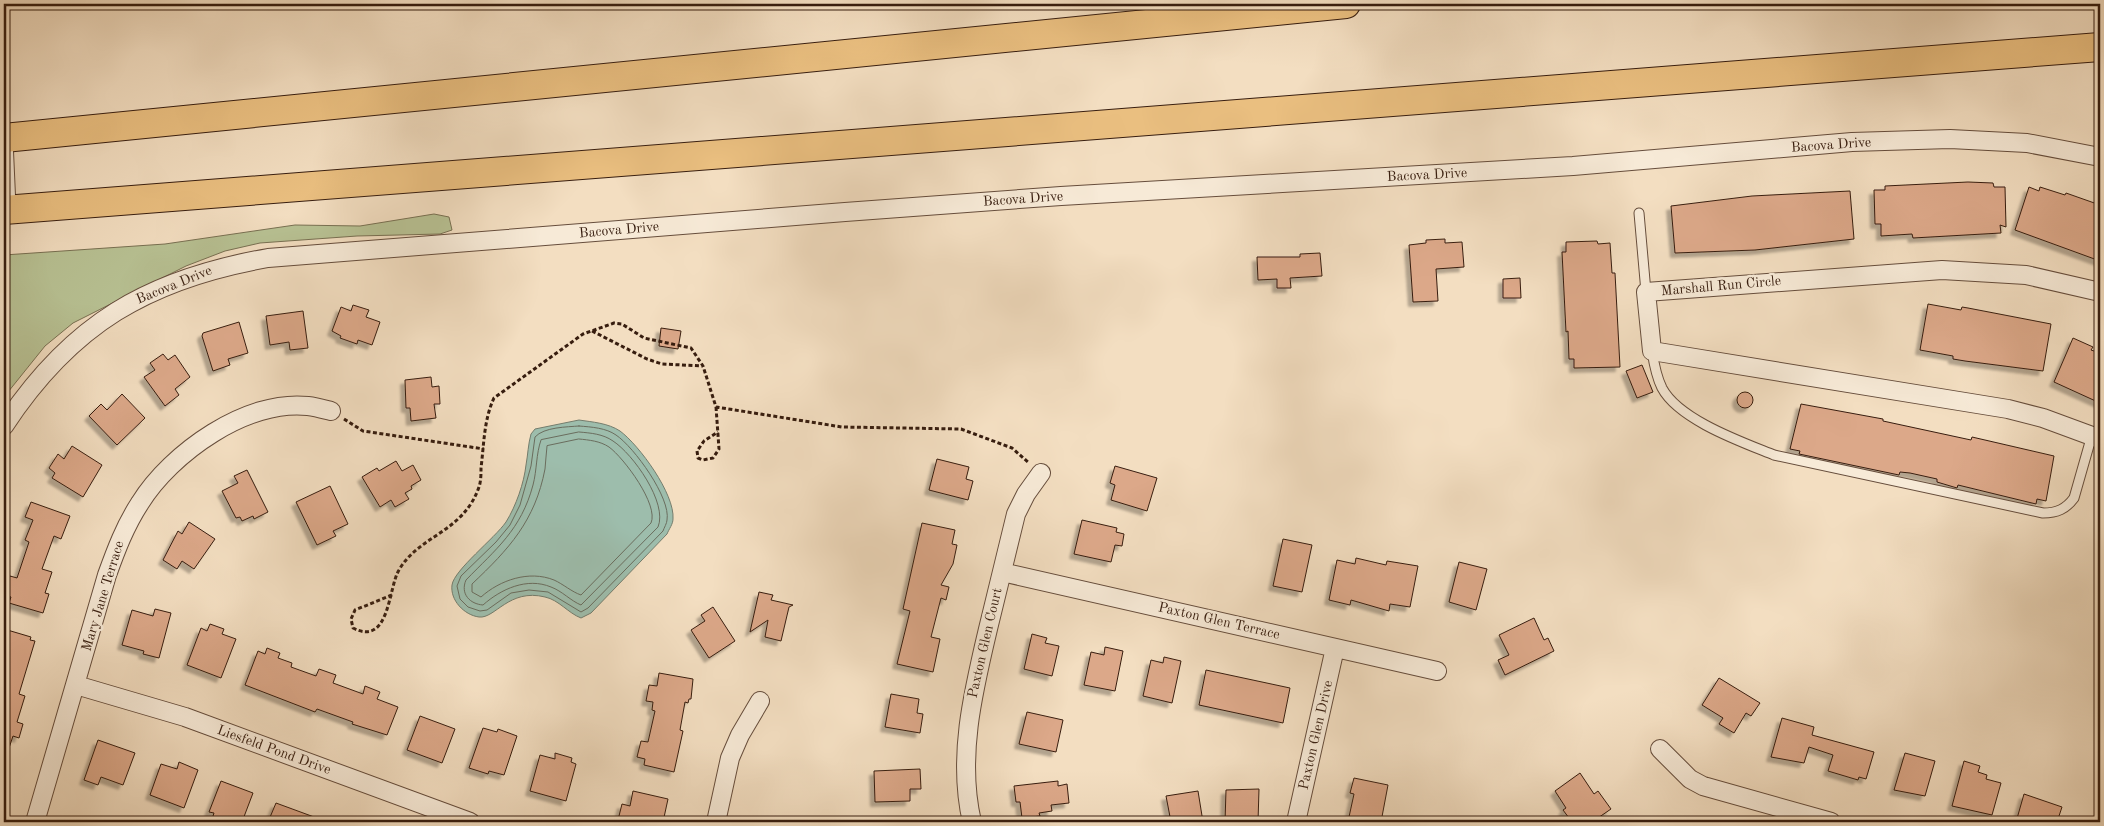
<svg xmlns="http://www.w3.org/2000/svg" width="2104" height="826" viewBox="0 0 2104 826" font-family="'Old Standard TT',serif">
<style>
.green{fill:#b8c294;stroke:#787052}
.water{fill:#9dbdac;stroke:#747d6d}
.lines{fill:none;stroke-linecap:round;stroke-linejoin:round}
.shore{stroke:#6a6d5e;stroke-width:1}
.building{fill:#dca889;stroke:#371d0f;filter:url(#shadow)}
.service-casing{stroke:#664d3c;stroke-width:11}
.minor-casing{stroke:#664d3c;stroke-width:20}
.motorway-casing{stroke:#371d0f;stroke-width:30}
.path{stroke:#371d0f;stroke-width:3;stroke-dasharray:4 2.5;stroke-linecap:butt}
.service{stroke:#f7ead7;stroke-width:9}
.minor{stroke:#f7ead7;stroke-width:18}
.motorway{stroke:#eabf80;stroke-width:28}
.labels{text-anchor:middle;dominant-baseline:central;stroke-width:5;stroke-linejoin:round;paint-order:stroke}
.street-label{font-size:14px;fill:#371d0f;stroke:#f7ead7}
</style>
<defs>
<filter id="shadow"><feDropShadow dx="-4.5" dy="4.5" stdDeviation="1" flood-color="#0004"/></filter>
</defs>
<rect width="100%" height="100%" fill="#f3dec1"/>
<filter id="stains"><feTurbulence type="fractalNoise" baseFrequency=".004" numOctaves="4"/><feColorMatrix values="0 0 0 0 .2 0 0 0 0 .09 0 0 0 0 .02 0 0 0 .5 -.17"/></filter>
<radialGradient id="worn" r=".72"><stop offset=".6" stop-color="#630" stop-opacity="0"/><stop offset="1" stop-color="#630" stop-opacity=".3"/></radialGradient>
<path class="green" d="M434,214L449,217L452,230L440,234L357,236L260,243L225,251L186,266L73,323L45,346L4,397V255L165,244L295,225L360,226Z"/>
<path class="water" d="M579,420C592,422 608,423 620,431C639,445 675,494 673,519C673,524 669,529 667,534L591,613L581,618C568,613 559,600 545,597C509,588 495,619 479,617C464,615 450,600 452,585C454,570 495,538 506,522C516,506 524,483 526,465C528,454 528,445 531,434L535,429Z"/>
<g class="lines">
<path class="shore" d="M579,426C592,427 606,428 616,435C634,447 671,498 667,520C667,523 664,528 663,531L588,608L581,612L548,592L529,590L511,593L487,610L480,611L468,607L460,599L457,586L461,576L496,542L510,525L520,505L531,466L535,437C544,427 567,427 579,426Z
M579,432C591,433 603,434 613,441C633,454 668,503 658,527L581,605C571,601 562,591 551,587C527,577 501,589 483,605C470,604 460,594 466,580C496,549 521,530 533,485C537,470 536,454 541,440Z
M579,439C589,440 600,441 609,447C624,458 659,505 651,523L581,595C572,592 563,584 554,580C529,570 500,580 481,597L472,592V584C509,549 535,521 545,469C546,461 546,453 547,446Z"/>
</g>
<path class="building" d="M1968,182L1993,183L1994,187H2005L2006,227L2000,225L2001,233L1913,238L1912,234L1881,236V224H1875L1874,190H1885V186Z
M2029,187L2039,191L2040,187L2065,195L2066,193L2100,205V261L2015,230Z
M1850,191L1854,239L1755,250L1675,253L1671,206L1752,196Z
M1445,239V243L1462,242L1464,267L1436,269L1438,301L1413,302L1409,245L1426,243V240Z
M1597,241L1598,244L1610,243L1612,273H1615L1620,367L1574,368V359H1569L1568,331L1566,332L1562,252H1566V242Z
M1320,253L1322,276L1290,278L1291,288H1277V279L1258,280L1257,257H1300V254Z
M1520,278L1521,298H1503V279Z
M1928,304L1961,310L1962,307L1968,308L2051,324L2043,371L1965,361L1953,359V356L1920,350Z
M353,305L369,310L366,317L380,322L372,345L358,340L357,344L340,338L341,336L332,331L341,307L351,311Z
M303,311L308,348L290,350L289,342L270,345L266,316Z
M239,322L248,353L228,359L230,365L213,371L202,336L203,333Z
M661,328L681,331L678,349L659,346Z
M2073,338L2093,347L2091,350L2100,353V403L2054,382Z
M163,354L168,360L175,355L190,377L175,389L179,395L165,406L144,377L155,370L150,363Z
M1642,365L1653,392L1637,398L1626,371Z
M431,377L432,387L439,386L440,404H434L436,418L411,421L410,408H406L405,380Z
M1737 400a8 8 0 1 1 16 0a8 8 0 1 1-16 0Z
M122,394L145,418L117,445L89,416L101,404L107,410Z
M1801,404L1883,419V421L1971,440L1972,437L2054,456L2046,501L2037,499L2036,504L1958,485L1957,488L1937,482V479L1910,473L1900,472L1899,475L1799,454L1800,451L1790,449Z
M72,446L102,465L83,497L52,478L55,473L49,468L58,454L64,459Z
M937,459L969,467L966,479L973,481L968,500L929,490Z
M396,461L402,471L413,465L421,480L411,486L412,489L405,493L409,499L395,507L391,500L380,507L362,477L377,468L379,471Z
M1115,466L1157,478L1147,511L1111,500L1115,485L1110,483Z
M247,470L268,512L254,519L253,516L242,521L240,517L236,518L222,491L238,483L234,476Z
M330,486L348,524L333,531L336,536L317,545L296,502Z
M31,502L70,516L61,539L54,536L42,569L52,572L45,593L49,594L43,613L9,603L11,597L4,595L10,576L17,578L29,542L25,540L33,520L25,517Z
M1082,520L1117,528L1116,532L1124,534L1122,546L1115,545L1111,562L1074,554Z
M189,522L215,539L194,569L182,561L177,569L163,560L178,531L182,534Z
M922,523L955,530L952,544L957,545L953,564L941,585L949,587L946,600L941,598L931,637L940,639L933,672L897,664L910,611L903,609Z
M1283,539L1312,545L1302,592L1273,586Z
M1356,558L1386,565L1387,561L1418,566L1410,607L1390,604L1389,611L1351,600L1350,605L1329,600L1337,560L1355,564Z
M1459,562L1487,569L1476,610L1449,602Z
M759,592L773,595L771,600L793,605L789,607L781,641L765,637L768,620L750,632Z
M713,607L735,641L709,658L691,630L705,621L701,615Z
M155,609L171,613L159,658L143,654L144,651L122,645L132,610L153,616Z
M1534,618L1544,640L1548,638L1554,651L1505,675L1498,660L1509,655L1499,635Z
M210,624L224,629L222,634L236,639L221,678L187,665L201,628L207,631Z
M4,629L31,637L30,640L35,641L19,694L25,696L17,722L23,724L19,738L13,736L7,754H4Z
M1032,634L1047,638L1045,643L1059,646L1052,676L1024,669Z
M1105,647L1123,651L1115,691L1084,685L1091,652L1104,655Z
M267,648L280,653L278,658L292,663L291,667L316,676L319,669L336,675L333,683L363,694L365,686L380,692L377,699L398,707L387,735L352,724L353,722L317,709L315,712L245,685L258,651L265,654Z
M1164,657L1181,661L1172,703L1143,696L1151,660L1163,663Z
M1206,670L1290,688L1283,723L1199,705Z
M659,673L693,679L691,699H689L688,703L685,702L680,730L683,731L674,772L644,765L645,759L637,757L641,741L648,742L655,711L652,710L653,702L646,701L649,685L657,686Z
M1719,678L1760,703L1751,716L1746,713L1734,733L1719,724L1723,718L1702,705Z
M891,694L919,699L917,713L923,714L920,733L885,727Z
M1027,712L1063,720L1056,752L1019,744Z
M420,716L455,729L442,763L407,750Z
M1782,718L1814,727L1812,735L1874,752L1866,779L1859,777L1858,780L1828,771L1833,755L1809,747L1804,763L1771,757Z
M483,728L497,732L498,729L517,736L504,775L489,771L488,774L469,768Z
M98,740L135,753L123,785L101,777L98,785L84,780Z
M555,753L572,758L571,762L576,764L566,801L530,791L540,755L555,759Z
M1905,753L1935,761L1925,796L1894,790Z
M1964,761L1980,766L1978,772L1987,775L1986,779L2001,783L1992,815L1952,806Z
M179,762L198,770L184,808L150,795L161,764L177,769Z
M920,769L921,789H910V801L875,802L874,771Z
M1580,773L1594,794L1598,791L1611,809L1592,822H1572L1563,810L1566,808L1555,791Z
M1354,778L1388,785L1381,822L1349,817L1354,794L1350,793Z
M221,781L253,793L242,822H211L214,813L209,812Z
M1058,781V786L1067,784L1069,803L1051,805L1052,811L1039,813L1040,816L1022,818L1020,802H1016L1014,786Z
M1259,789L1258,822H1225L1226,790Z
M633,791L668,799L663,822H629L618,820L622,804L630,806Z
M1198,791L1203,822H1171L1166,796Z
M2024,794L2062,807L2057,822H2016Z
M276,803L325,821L324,822H268Z"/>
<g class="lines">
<defs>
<path id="service" d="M8,140L11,207
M1639,213L1646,292
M1652,351C1654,364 1656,376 1662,388C1679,420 1742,442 1774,455L2043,513C2057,513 2066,509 2074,498L2092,435"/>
<path id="minor" d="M2100,292L2026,275L1942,270L1646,292L1652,351L2008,409L2043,418L2100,439
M4,426C71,324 148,279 268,258L845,212L1061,196L1573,166L1852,142L1950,139L2027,143L2100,157
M1002,572L1437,671
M76,685L185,717L470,822
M1660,749L1690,779L1703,786L1831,822
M35,822L107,575C116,550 125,526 140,503C171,453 247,399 308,406C316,407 323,409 331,411
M716,822L730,758L740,735L760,701
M972,822C957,758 973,692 988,629C997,591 1007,552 1016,514L1026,494L1041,473
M1296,822L1335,648"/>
<path id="motorway" d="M4,138L1346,4
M4,210L2100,47"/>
</defs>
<use href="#service" class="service-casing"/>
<use href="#minor" class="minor-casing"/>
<use href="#motorway" class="motorway-casing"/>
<path class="path" d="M592,331L647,359L662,364L703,366
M716,407L719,449L713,458L703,460L698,458L697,451L704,441L718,432
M344,419L363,431L484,449
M392,595L355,610L351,619L353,628C390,647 388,588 399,570C419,535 463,533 479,487C481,481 481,474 481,468C484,444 484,419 494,398L583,334L614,323L622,324L644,338L691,348L703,366L716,407L842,427L961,429L1012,448L1029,463"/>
<use href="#service" class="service"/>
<use href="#minor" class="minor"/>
<use href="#motorway" class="motorway"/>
</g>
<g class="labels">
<g class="street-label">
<text transform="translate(1831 145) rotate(-4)">Bacova Drive</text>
<text transform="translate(1427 175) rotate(-3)">Bacova Drive</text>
<text transform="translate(1023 199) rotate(-4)">Bacova Drive</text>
<text transform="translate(619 230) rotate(-5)">Bacova Drive</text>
<text transform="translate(174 285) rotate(-22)">Bacova Drive</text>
<text transform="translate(1721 286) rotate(-5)">Marshall Run Circle</text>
<text transform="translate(103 596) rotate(-73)">Mary Jane Terrace</text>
<text transform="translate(1219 621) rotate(13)">Paxton Glen Terrace</text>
<text transform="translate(985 643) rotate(-77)">Paxton Glen Court</text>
<text transform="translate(1316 735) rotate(-77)">Paxton Glen Drive</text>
<text transform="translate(274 750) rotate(20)">Liesfeld Pond Drive</text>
</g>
</g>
<rect width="2104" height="826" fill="none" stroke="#f3dec1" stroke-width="20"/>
<rect x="5" y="5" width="2094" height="816" fill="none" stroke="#371d0f" stroke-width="2.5"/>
<rect x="10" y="10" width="2084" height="806" fill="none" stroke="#371d0f"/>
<rect width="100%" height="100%" filter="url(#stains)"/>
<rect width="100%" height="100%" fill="url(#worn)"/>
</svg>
